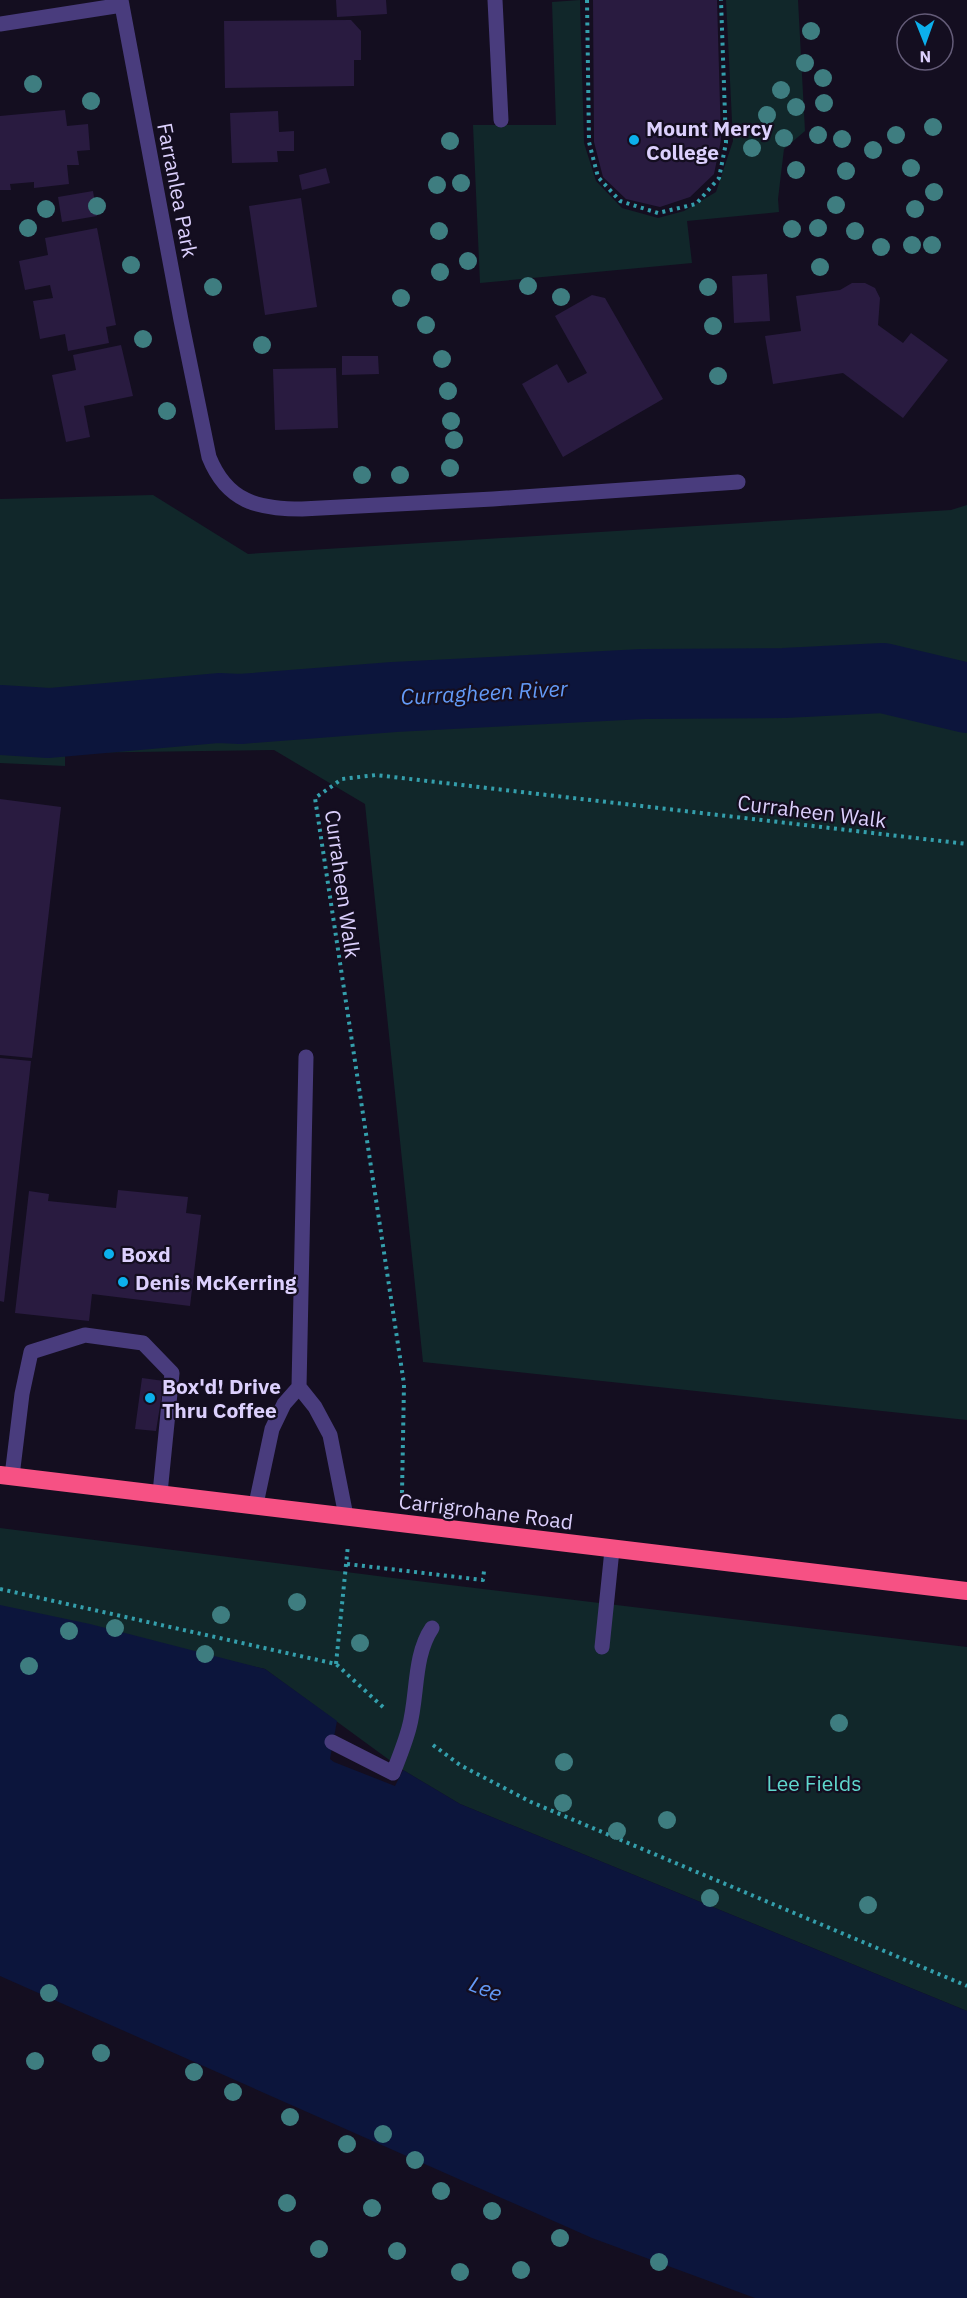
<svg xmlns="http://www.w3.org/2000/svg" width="967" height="2298" viewBox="0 0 967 2298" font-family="'IBM Plex Sans',sans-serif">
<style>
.green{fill:#11272a}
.water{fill:#0c153c}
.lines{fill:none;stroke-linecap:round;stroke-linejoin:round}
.river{stroke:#0c153c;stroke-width:70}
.building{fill:#291b40}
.path{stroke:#349fac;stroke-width:4;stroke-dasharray:3 4.5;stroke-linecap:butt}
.minor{stroke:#493c7d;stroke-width:15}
.highway{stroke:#f65184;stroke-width:18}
.tree{fill:#3e7d80}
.poi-dot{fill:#0cb0ec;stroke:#140e20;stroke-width:2}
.labels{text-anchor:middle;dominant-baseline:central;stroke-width:4.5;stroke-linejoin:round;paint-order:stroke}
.poi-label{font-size:21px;font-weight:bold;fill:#dcd0fd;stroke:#140e20;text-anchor:start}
.street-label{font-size:21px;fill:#dcd0fd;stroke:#140e20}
.park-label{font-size:21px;fill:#60d8ce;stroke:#140e20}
.water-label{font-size:22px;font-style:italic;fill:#639af7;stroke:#140e20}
</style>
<rect width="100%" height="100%" fill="#140e20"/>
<path class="green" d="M580,0L584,143L596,181L622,208L658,218L684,211L716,192L733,141L726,0H798L805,131L784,149L778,199L779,212L687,221L692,263L480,283L473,125H556L552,2Z
M153,495L248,554L951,510L967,505V1420L423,1362L365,804L274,750L65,753V766L0,763V499Z
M0,1528L409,1580L967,1647V2011L460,1804L403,1770L265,1669L0,1607Z"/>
<path class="water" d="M0,1605L90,1624L265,1669L337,1721L330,1759L334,1762L395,1786L403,1770L460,1804L967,2011V2298H755L592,2238L0,1976Z"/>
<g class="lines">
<path class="river" d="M0,720L49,723L219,708L240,709L394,697L643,684L784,683L883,678L967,698"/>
</g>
<path class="building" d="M336,0H386L387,14L337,17Z
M593,0H717L721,140L714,174L690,197L660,207L626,199L603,177L594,142Z
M351,20L361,31V60H354V86L225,88L224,21Z
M65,110L67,126L88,124L90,150L77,151L79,165H67L69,184L34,188V182L10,184L11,190H0V116Z
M278,111L279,132L294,131V151H277L278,162L232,163L230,113Z
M326,168L330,183L302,190L299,175Z
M93,191L97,216L62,222L58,197Z
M301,198L317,307L265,315L249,206Z
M97,228L116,325L106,327L109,343L68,351L65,334L40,339L33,301L53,298L50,285L25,290L19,261L48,255L45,238Z
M767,274L770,321L734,323L732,276Z
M852,283H865L875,288L880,298L878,325L903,343L911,333L948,360L903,418L843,373L773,384L765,336L801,331L796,296L840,290Z
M592,295L605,298L663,399L563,457L522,384L557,364L568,383L587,373L555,316Z
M121,345L133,396L84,406L90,437L66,442L52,375L76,370L73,355Z
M342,356H378L379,374L342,375Z
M336,368L338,428L275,430L273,369Z
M0,799L61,807L32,1058L0,1055Z
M0,1058L31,1061L4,1302L0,1301Z
M118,1190L188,1197L186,1213L201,1215L190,1306L92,1294L89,1321L15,1313L29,1191L49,1194L48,1201L116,1208Z
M142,1378L164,1381L156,1431L135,1429Z"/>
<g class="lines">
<path class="path" d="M587,0L589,142L598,177L620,201L658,213L696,204L719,178L726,143L721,0
M402,1493L404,1384L315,798L342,779L376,775L967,844
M347,1564L483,1580L484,1571
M0,1589L336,1664L384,1708
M336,1664L348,1545
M433,1745L460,1765L531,1802L967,1986"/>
<path class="minor" d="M121,0L181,320L209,457C227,502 258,509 302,509L493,499L738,482
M495,0L501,120
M0,24L122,5
M299,1387L315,1407L330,1435L346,1516
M12,1476L22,1394L31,1352L85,1335L143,1343L172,1373L160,1493
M256,1504L272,1429L284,1404L299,1387L306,1057
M602,1647L612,1550
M332,1742L393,1773C399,1758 405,1743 409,1728C418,1696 413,1656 432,1628"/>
<path class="highway" d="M0,1475L967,1591"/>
</g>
<g class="tree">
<circle cx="811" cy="31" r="9"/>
<circle cx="805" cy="63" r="9"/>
<circle cx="823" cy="78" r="9"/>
<circle cx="33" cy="84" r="9"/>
<circle cx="781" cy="90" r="9"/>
<circle cx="91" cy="101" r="9"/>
<circle cx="824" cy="103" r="9"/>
<circle cx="796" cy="107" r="9"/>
<circle cx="767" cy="115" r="9"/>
<circle cx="933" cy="127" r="9"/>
<circle cx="818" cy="135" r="9"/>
<circle cx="896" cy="135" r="9"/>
<circle cx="784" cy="138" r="9"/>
<circle cx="842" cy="139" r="9"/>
<circle cx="450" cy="141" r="9"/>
<circle cx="752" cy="148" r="9"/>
<circle cx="873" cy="150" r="9"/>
<circle cx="911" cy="168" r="9"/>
<circle cx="796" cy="170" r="9"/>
<circle cx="846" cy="171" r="9"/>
<circle cx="461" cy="183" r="9"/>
<circle cx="437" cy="185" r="9"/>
<circle cx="934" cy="192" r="9"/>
<circle cx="836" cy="205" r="9"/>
<circle cx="97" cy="206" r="9"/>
<circle cx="46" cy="209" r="9"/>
<circle cx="915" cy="209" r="9"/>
<circle cx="28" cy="228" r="9"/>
<circle cx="818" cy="228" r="9"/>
<circle cx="792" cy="229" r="9"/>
<circle cx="439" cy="231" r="9"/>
<circle cx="855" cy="231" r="9"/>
<circle cx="912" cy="245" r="9"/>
<circle cx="932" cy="245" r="9"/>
<circle cx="881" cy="247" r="9"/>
<circle cx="468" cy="261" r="9"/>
<circle cx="131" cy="265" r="9"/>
<circle cx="820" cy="267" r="9"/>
<circle cx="440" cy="272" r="9"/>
<circle cx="528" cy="286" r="9"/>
<circle cx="213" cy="287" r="9"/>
<circle cx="708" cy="287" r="9"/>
<circle cx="561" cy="297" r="9"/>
<circle cx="401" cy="298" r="9"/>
<circle cx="426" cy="325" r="9"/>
<circle cx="713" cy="326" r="9"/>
<circle cx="143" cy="339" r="9"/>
<circle cx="262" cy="345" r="9"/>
<circle cx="442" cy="359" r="9"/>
<circle cx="718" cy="376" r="9"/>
<circle cx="448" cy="391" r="9"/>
<circle cx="167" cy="411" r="9"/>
<circle cx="451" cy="421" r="9"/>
<circle cx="454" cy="440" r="9"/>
<circle cx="450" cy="468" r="9"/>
<circle cx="362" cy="475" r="9"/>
<circle cx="400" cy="475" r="9"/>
<circle cx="297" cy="1602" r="9"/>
<circle cx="221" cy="1615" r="9"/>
<circle cx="115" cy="1628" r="9"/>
<circle cx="69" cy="1631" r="9"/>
<circle cx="360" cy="1643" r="9"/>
<circle cx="205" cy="1654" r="9"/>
<circle cx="29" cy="1666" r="9"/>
<circle cx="839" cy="1723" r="9"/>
<circle cx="564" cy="1762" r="9"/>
<circle cx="563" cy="1803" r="9"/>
<circle cx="667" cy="1820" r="9"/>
<circle cx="617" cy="1831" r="9"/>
<circle cx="710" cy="1898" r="9"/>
<circle cx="868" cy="1905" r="9"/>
<circle cx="49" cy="1993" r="9"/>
<circle cx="101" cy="2053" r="9"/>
<circle cx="35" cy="2061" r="9"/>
<circle cx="194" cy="2072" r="9"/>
<circle cx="233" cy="2092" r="9"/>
<circle cx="290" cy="2117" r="9"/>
<circle cx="383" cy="2134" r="9"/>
<circle cx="347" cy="2144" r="9"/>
<circle cx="415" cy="2160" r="9"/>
<circle cx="441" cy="2191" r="9"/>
<circle cx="287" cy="2203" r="9"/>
<circle cx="372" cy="2208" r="9"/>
<circle cx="492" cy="2211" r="9"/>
<circle cx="560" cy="2238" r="9"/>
<circle cx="319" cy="2249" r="9"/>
<circle cx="397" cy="2251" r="9"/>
<circle cx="659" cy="2262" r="9"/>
<circle cx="521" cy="2270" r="9"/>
<circle cx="460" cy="2272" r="9"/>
</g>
<g class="poi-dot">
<circle cx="634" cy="140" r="6"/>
<circle cx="109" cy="1254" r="6"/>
<circle cx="123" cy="1282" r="6"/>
<circle cx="150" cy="1398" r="6"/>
</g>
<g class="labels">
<g class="poi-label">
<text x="646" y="128">Mount Mercy<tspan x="646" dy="24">College</tspan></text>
<text x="121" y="1254">Boxd</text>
<text x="135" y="1282">Denis McKerring</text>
<text x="162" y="1386">Box'd! Drive<tspan x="162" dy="24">Thru Coffee</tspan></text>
</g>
<g class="street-label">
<text transform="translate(178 190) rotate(79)">Farranlea Park</text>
<text transform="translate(812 811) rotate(7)">Curraheen Walk</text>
<text transform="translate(343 884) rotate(82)">Curraheen Walk</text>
<text transform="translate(486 1511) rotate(7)">Carrigrohane Road</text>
</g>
<g class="park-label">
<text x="814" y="1783">Lee Fields</text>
</g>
<g class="water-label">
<text transform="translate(484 692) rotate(-3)">Curragheen River</text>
<text transform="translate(486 1988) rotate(22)">Lee</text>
</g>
</g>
<g transform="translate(925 42) rotate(179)"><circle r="28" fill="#140e20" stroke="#645c78" stroke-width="1.5"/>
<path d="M0-4.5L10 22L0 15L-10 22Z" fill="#0cb0ec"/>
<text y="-9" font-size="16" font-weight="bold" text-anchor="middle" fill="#dcd0fd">N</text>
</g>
</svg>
